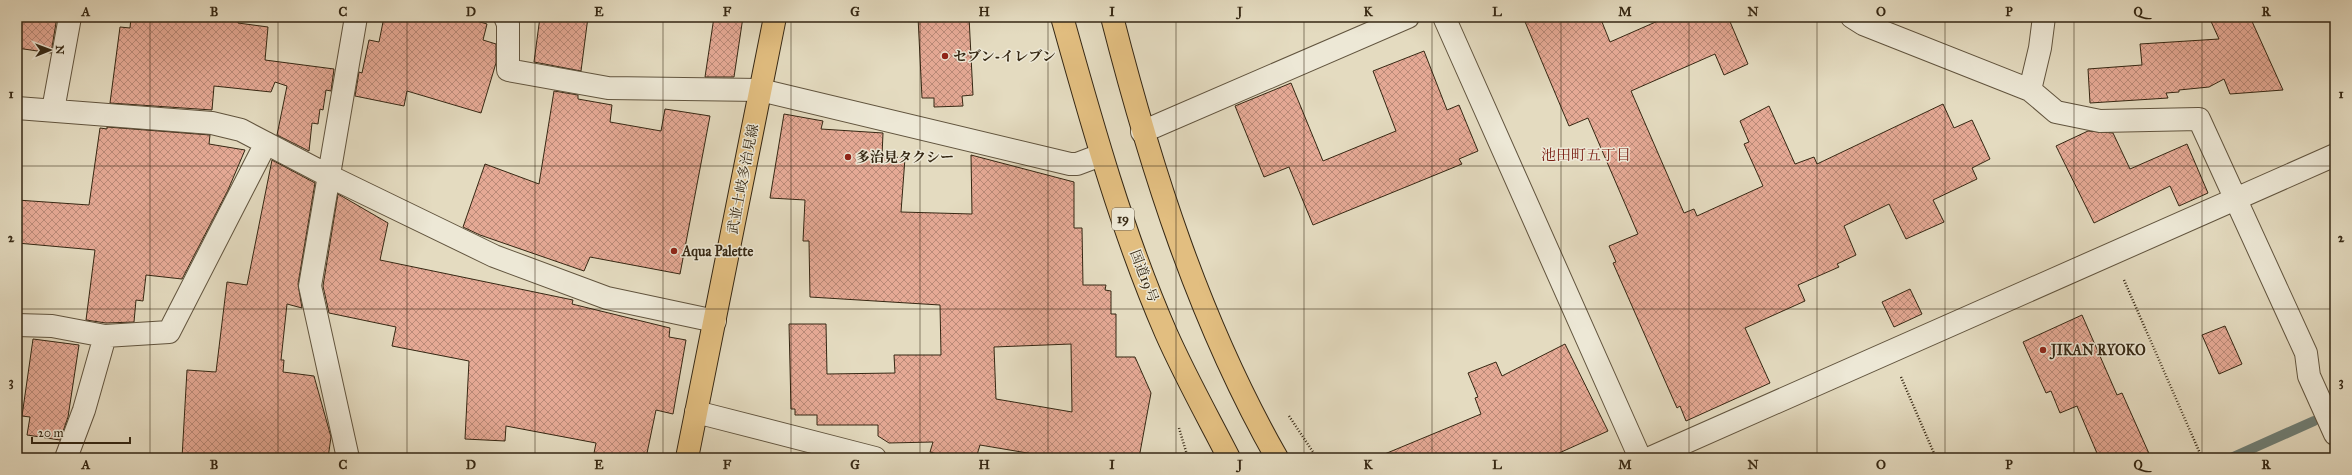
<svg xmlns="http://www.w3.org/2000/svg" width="2352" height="475" viewBox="0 0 2352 475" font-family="'IM FELL Great Primer','Noto Serif JP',serif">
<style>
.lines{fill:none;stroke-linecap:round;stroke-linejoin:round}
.stream{stroke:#707f76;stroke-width:10}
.building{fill:url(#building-cross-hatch);stroke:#352713;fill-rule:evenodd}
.minor-casing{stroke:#61543e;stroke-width:24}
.major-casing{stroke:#352713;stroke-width:24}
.highway-casing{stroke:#352713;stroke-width:24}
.path{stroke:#352713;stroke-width:2.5;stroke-dasharray:1 2;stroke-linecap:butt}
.minor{stroke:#ede8d6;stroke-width:22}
.major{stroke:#e2be80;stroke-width:22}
.highway{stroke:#e2be80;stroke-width:22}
.grid{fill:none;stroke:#352713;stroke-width:1;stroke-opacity:0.55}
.poi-dot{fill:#8f2418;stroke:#ede8d6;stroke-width:1.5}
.labels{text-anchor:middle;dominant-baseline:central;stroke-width:3;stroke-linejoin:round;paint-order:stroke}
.shield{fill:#ede8d6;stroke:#6c614e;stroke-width:1}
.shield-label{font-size:13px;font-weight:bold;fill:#352713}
.poi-label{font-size:14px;font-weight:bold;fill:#352713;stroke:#ede8d6;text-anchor:start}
.street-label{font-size:14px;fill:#352713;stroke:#ede8d6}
.neighbourhood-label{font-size:15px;fill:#7a1f14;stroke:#ede8d6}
.neatline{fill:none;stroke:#352713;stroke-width:1.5}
.grid-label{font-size:13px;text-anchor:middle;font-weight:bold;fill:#352713}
</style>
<defs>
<pattern id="building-cross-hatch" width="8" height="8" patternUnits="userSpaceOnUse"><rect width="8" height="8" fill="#e5a995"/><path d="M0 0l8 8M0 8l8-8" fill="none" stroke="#ba8a78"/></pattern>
</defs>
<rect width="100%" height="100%" fill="#e4dbc0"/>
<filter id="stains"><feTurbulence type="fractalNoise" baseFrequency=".005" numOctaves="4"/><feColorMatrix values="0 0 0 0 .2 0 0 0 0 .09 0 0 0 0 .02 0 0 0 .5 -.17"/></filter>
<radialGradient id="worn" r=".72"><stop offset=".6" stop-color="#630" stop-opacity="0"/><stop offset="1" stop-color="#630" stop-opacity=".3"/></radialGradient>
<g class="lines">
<path class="stream" d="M2231,458L2314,421"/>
</g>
<path class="building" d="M17,17H57L51,53L17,48Z
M131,17H219L238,19V23L268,27L265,60L334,69L331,91L326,90L323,110L320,109L318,124L312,123L309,151L277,135L287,86L275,82L271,92L214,86L212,110L110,103L120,27L130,28Z
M384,17H463L487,24L483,40L496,44V63L481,113L407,91L404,106L355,96L359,72L362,73L369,40L379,42Z
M540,17H588L581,71L534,62Z
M714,17H743L734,77H705Z
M918,17H969L973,95L962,96L963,106L934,107V98H922Z
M1523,17H1600L1610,42L1667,17H1728L1748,64L1724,75L1715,54L1631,91L1684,213L1694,209L1697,216L1763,186L1744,144L1749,142L1740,121L1769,106L1795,164L1814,157L1817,164L1943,104L1954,128L1972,120L1990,159L1972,168L1977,179L1933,200L1944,222L1906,239L1889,204L1844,226L1856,255L1837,264L1839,267L1798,285L1805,301L1745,328L1770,383L1686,421L1680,406L1677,408L1613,263L1616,262L1609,246L1638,234L1588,118L1569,126Z
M2209,17H2250L2283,90L2230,94L2224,79L2209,87L2179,90V92L2166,93L2168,98L2090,103L2088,69L2142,65L2140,44L2219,39Z
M1424,51L1447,110L1459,105L1478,151L1459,159L1462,164L1313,225L1289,167L1264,177L1235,106L1291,83L1323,161L1396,131L1373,71Z
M554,91L578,95V99L612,105L610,122L661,131L665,109L710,116L680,274L590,257L584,271L480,235L463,227L485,164L539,184Z
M784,114L823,121L821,129L883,133L882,156L905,158L901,212L972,214L971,155L1074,182V228H1082L1083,285H1106L1105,290L1111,291V314H1116V357H1135L1151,393L1139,458H1057L980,445L976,458H951L930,452L933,442L889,443L878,436V425H817V415H795V409H791L789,324H826L827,374L895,373L894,355H941L940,305L810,297L809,241H803L805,200L770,198ZM1071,344L1072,412L996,399L994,347Z
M107,127L210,135L209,144L245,150L228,190L182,279L146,275L143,301L136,300L134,322L106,323L86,320L95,250L17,243V200L89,205L100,128L107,129Z
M2088,131L2113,133L2130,169L2187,144L2208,193L2179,206L2170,186L2094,223L2056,146Z
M272,160L315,183L298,284L302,308L287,304L281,360H284L283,372L314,376L331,437L328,458H182L187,370L216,372L227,282L247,285Z
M338,194L388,223L380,260L573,300L572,304L670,328L669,337L686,340L673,414L656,410L646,458H593L596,443L506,426L505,441L465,439L469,361L392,346L396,327L329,313L323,286Z
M1910,289L1922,314L1894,327L1882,302Z
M2082,315L2117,395L2122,393L2151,458H2099L2077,406L2060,413L2051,391L2046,393L2023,342Z
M2225,326L2242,364L2219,374L2202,335Z
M33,339L79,345L68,417L60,440L27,435L30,417L22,416Z
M1565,344L1608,431L1548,458H1375L1481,414L1475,398L1478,397L1468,373L1496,362L1502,376Z"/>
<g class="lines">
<defs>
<path id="minor" d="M505,17L508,24V70L608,88L760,90L1070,164H1077L1101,155
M1444,17L1640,458
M1852,17L1863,24L2030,90L2056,112L2100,121L2199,119L2306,353L2309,376L2335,434
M2030,90L2040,48L2044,17
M17,108L212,123L241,130L329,176L494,256L607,298L715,321
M53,110L70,17
M1142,132L1408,17
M17,325L52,326L105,336L169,332L266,143
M696,412L875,458
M66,458L84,410L105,336
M348,458L310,286L356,17
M1650,458L2335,155"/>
<path id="major" d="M687,458L775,17"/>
<path id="highway" d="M1062,17C1092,124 1122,232 1166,333C1185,376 1208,417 1229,458
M1112,17C1151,169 1199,321 1277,458"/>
</defs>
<use href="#minor" class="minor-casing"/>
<use href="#major" class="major-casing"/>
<use href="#highway" class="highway-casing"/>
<path class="path" d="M2124,280L2202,458
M1901,377L1936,458
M1289,416L1317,458
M1179,428L1188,458"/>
<use href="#minor" class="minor"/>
<use href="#major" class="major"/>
<use href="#highway" class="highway"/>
</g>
<path class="grid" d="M150,17V458M278,17V458M407,17V458M535,17V458M663,17V458M791,17V458M920,17V458M1048,17V458M1176,17V458M1304,17V458M1432,17V458M1561,17V458M1689,17V458M1817,17V458M1945,17V458M2074,17V458M2202,17V458M17,166H2335M17,309H2335"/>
<g class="poi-dot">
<circle cx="945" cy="56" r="4"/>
<circle cx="848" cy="157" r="4"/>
<circle cx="674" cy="251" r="4"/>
<circle cx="2043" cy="350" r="4"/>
</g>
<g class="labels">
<rect class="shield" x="1112" y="208" width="22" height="22" rx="3"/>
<g class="shield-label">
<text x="1123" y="219">19</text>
</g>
<g class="poi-label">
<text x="953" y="56">セブン-イレブン</text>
<text x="856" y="157">多治見タクシー</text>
<text x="682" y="251">Aqua Palette</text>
<text x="2051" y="350">JIKAN RYOKO</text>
</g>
<g class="street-label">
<text transform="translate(743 179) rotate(-79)">武並土岐多治見線</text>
<text transform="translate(1144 276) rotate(69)">国道19号</text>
</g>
<g class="neighbourhood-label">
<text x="1586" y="155">池田町五丁目</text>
</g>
</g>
<rect width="2352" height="475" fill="none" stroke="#e4dbc0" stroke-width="44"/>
<g transform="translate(50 50) rotate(89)" stroke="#ede8d6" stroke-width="3" paint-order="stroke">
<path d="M0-3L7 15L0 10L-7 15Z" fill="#352713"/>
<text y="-6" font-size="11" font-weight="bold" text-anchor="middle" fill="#352713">N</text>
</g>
<path d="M32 437v6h98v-6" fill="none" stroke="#352713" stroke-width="2"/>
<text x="38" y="437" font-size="12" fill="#352713" stroke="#ede8d6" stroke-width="3" paint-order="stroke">20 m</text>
<rect x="22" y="22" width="2308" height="431" class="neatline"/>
<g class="grid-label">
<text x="86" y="16">A</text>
<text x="214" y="16">B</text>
<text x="343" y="16">C</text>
<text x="471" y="16">D</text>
<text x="599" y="16">E</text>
<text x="727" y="16">F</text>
<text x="855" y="16">G</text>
<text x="984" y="16">H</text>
<text x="1112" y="16">I</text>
<text x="1240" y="16">J</text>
<text x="1368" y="16">K</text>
<text x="1497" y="16">L</text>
<text x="1625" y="16">M</text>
<text x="1753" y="16">N</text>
<text x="1881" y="16">O</text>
<text x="2009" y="16">P</text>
<text x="2138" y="16">Q</text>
<text x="2266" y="16">R</text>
<text x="11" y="98">1</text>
<text x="2341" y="98">1</text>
<text x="11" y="242">2</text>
<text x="2341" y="242">2</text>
<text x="11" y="386">3</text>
<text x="2341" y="386">3</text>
<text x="86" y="469">A</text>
<text x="214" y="469">B</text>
<text x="343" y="469">C</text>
<text x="471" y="469">D</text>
<text x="599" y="469">E</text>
<text x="727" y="469">F</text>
<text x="855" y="469">G</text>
<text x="984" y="469">H</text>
<text x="1112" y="469">I</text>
<text x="1240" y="469">J</text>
<text x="1368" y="469">K</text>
<text x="1497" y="469">L</text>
<text x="1625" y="469">M</text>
<text x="1753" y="469">N</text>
<text x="1881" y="469">O</text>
<text x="2009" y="469">P</text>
<text x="2138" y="469">Q</text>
<text x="2266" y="469">R</text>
</g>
<rect width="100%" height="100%" filter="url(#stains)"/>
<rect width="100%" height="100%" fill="url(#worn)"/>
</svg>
